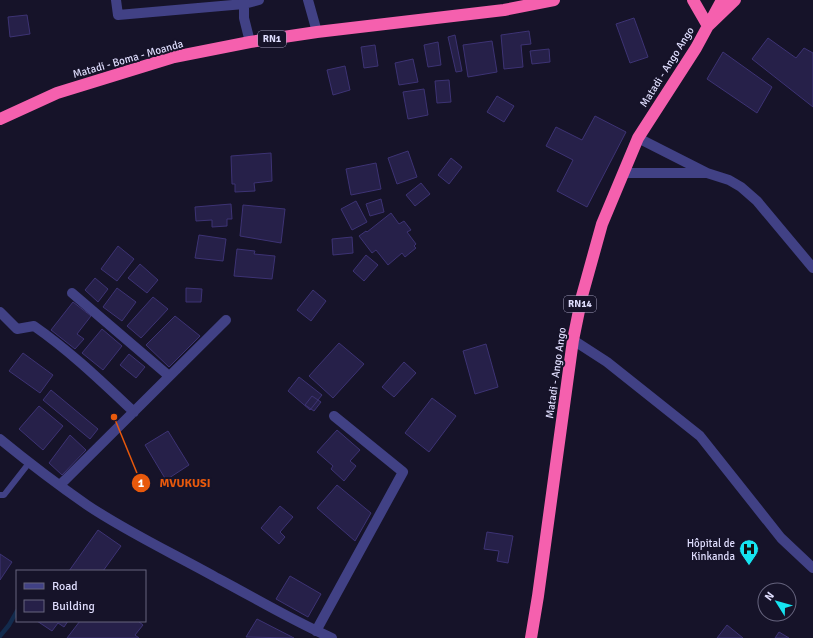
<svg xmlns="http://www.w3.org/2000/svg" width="813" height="638" viewBox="0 0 813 638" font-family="Signika,sans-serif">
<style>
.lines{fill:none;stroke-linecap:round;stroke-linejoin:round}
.stream{stroke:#132b4d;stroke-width:4.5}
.building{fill:#262049;stroke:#3d3374}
.lane{stroke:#414185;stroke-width:6}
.street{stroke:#414185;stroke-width:10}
.highway{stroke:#f560ae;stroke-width:12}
.labels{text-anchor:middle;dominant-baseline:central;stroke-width:4;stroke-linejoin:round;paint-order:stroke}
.shield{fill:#161329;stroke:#a3a0bd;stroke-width:1}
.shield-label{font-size:10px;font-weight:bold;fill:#dfddfd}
.street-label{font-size:11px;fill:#dfddfd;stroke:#161329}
.poi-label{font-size:11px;fill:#dfddfd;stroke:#161329;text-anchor:end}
.leader{fill:none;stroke:#e8590c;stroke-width:1.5}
.callout-dot{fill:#e8590c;stroke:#161329;stroke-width:1.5}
.mark-label{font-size:12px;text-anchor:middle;font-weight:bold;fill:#fff}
.callout-label{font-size:12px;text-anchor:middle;font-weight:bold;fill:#e8590c;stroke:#161329;stroke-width:4;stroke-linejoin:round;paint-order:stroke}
</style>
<rect width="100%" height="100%" fill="#161329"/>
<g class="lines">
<path class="stream" d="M0,636L9,625L17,611"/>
</g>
<path class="building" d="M27,15L30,34L10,37L8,17Z
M634,18L648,57L630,63L616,24Z
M529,31L531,44L521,45L523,67L504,69L501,35Z
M455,35L462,71L456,72L448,37Z
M768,38L796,58L804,48L813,53V107L752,59Z
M492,41L497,72L468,77L463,45Z
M438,42L441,65L428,67L424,45Z
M375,45L378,66L364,68L361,47Z
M549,49L550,62L532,64L530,51Z
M723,52L772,87L757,113L707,79Z
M413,59L418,82L399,85L395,63Z
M345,66L350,90L333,95L327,70Z
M449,80L451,102L437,103L435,81Z
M424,89L428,115L408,119L403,92Z
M497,96L514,106L504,122L487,112Z
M595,116L626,132L587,207L557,191L573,160L546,146L556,127L582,140Z
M408,151L417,177L397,184L388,158Z
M271,153L272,181L254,183L255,191L235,192V184H232L231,156Z
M451,158L462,167L449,184L438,175Z
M376,163L381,189L351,195L346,169Z
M421,183L430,194L415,206L406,195Z
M381,199L384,212L370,216L366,204Z
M356,201L367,222L352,230L341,209Z
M231,204L232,219H227V226L212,227V220L196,221L195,207Z
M243,205L285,209L281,243L240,236Z
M391,213L399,224L404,221L411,230L407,232L416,244L414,246L416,248L405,257L402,253L388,265L376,250L372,253L359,236L366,231L367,232Z
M199,235L226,239L223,261L195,258Z
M352,237L353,253L333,255L332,239Z
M118,246L134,259L117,281L101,269Z
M237,249L255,251L254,254L275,256L272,279L234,276Z
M366,255L378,265L364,281L353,271Z
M140,264L158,280L147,293L128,278Z
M95,278L108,289L98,302L85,290Z
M117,288L136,302L122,321L103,307Z
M186,288L202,289L201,302H186Z
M313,290L326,301L311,321L297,310Z
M153,297L168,309L141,338L127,326Z
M73,302L91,316L77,334L84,339L75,349L51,330Z
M175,316L200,336L169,367L146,345Z
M102,329L122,346L103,370L82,353Z
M339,343L364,364L333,398L309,376Z
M486,344L498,387L475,394L463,351Z
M23,353L53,375L40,393L9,371Z
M129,354L145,367L136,378L120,365Z
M404,362L416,373L394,397L382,387Z
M299,377L322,395L310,410L288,391Z
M51,390L98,429L90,439L43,400Z
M312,396L321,402L314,411L305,405Z
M432,398L456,416L429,452L405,433Z
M39,406L63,426L43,450L19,429Z
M337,430L360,450L350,461L356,466L344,481L331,469L333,466L317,452Z
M168,431L189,465L166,480L145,445Z
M70,435L86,450L62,475L49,463Z
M337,485L371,513L355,541L317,508Z
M280,506L293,517L280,532L285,537L279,544L261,528Z
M98,530L121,546L103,571H69Z
M487,532L513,536L508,563L497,561L499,551L484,549Z
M0,554L12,562L0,580Z
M290,576L321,594L308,617L276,599Z
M257,619L294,638L246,637Z
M37,621H68L64,627L58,623L52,631Z
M80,621H138L143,625L135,635L139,638H67Z
M727,625L743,638H717Z
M779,632L789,638H775Z"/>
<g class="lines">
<path class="lane" d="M0,495H4L29,463"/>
<path class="street" d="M116,0L118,15L244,4
M308,0L317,32
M250,42L244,18V4L259,0
M638,138L707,173L729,180L741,187L757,201L813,268
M623,173H705
M72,293L169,376
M0,312L17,329L34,326C70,351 102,382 134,412
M573,340L607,362L700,436L781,538L813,568
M0,439C28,462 57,484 87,505C127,532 174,554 217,578C255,598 293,621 332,638
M60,485L226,320
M316,631L403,472L334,416"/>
<path class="highway" d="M693,0L708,26L735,0
M0,119L57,93L174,57L250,42L317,32L504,10L554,0
M531,638L538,596L573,340L582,296L602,224L638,138L696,48L722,0"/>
</g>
<defs>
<symbol id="hospital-pin" viewBox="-11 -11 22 30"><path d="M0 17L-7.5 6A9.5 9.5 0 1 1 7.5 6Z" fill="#16e4f0" stroke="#161329"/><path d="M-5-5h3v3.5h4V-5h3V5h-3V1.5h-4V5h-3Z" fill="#111"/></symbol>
</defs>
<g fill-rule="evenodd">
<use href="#hospital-pin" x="738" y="538" width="22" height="30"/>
</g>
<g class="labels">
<g class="shield">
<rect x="258" y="31" width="28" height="16" rx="3"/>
<rect x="564" y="296" width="32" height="16" rx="3"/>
</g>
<g class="shield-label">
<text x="272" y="39">RN1</text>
<text x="580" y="304">RN14</text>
</g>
<g class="street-label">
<text transform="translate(128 59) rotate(-16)">Matadi - Boma - Moanda</text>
<text transform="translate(667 67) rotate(-58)">Matadi - Ango Ango</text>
<text transform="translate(556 373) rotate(-82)">Matadi - Ango Ango</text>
</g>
<g class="poi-label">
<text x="735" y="543">Hôpital de<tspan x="735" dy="13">Kinkanda</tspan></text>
</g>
</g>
<path class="leader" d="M114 417L141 483"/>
<g class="callout-dot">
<circle cx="114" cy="417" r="4"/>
<circle cx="141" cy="483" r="10"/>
</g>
<g class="mark-label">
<text x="141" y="487">1</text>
</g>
<g class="callout-label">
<text x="185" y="487">MVUKUSI</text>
</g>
<rect x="16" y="570" width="130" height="52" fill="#161329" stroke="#66647e"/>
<rect x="24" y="583" width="20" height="6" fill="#414185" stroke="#66647e"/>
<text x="52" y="590" font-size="12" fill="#dfddfd">Road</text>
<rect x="24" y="600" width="20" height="12" fill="#262049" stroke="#66647e"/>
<text x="52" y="610" font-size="12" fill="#dfddfd">Building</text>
<g transform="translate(777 602) rotate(307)"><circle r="19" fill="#161329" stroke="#66647e"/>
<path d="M0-3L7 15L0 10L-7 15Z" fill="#16e4f0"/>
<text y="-6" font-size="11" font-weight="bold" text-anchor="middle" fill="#dfddfd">N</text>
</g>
</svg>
